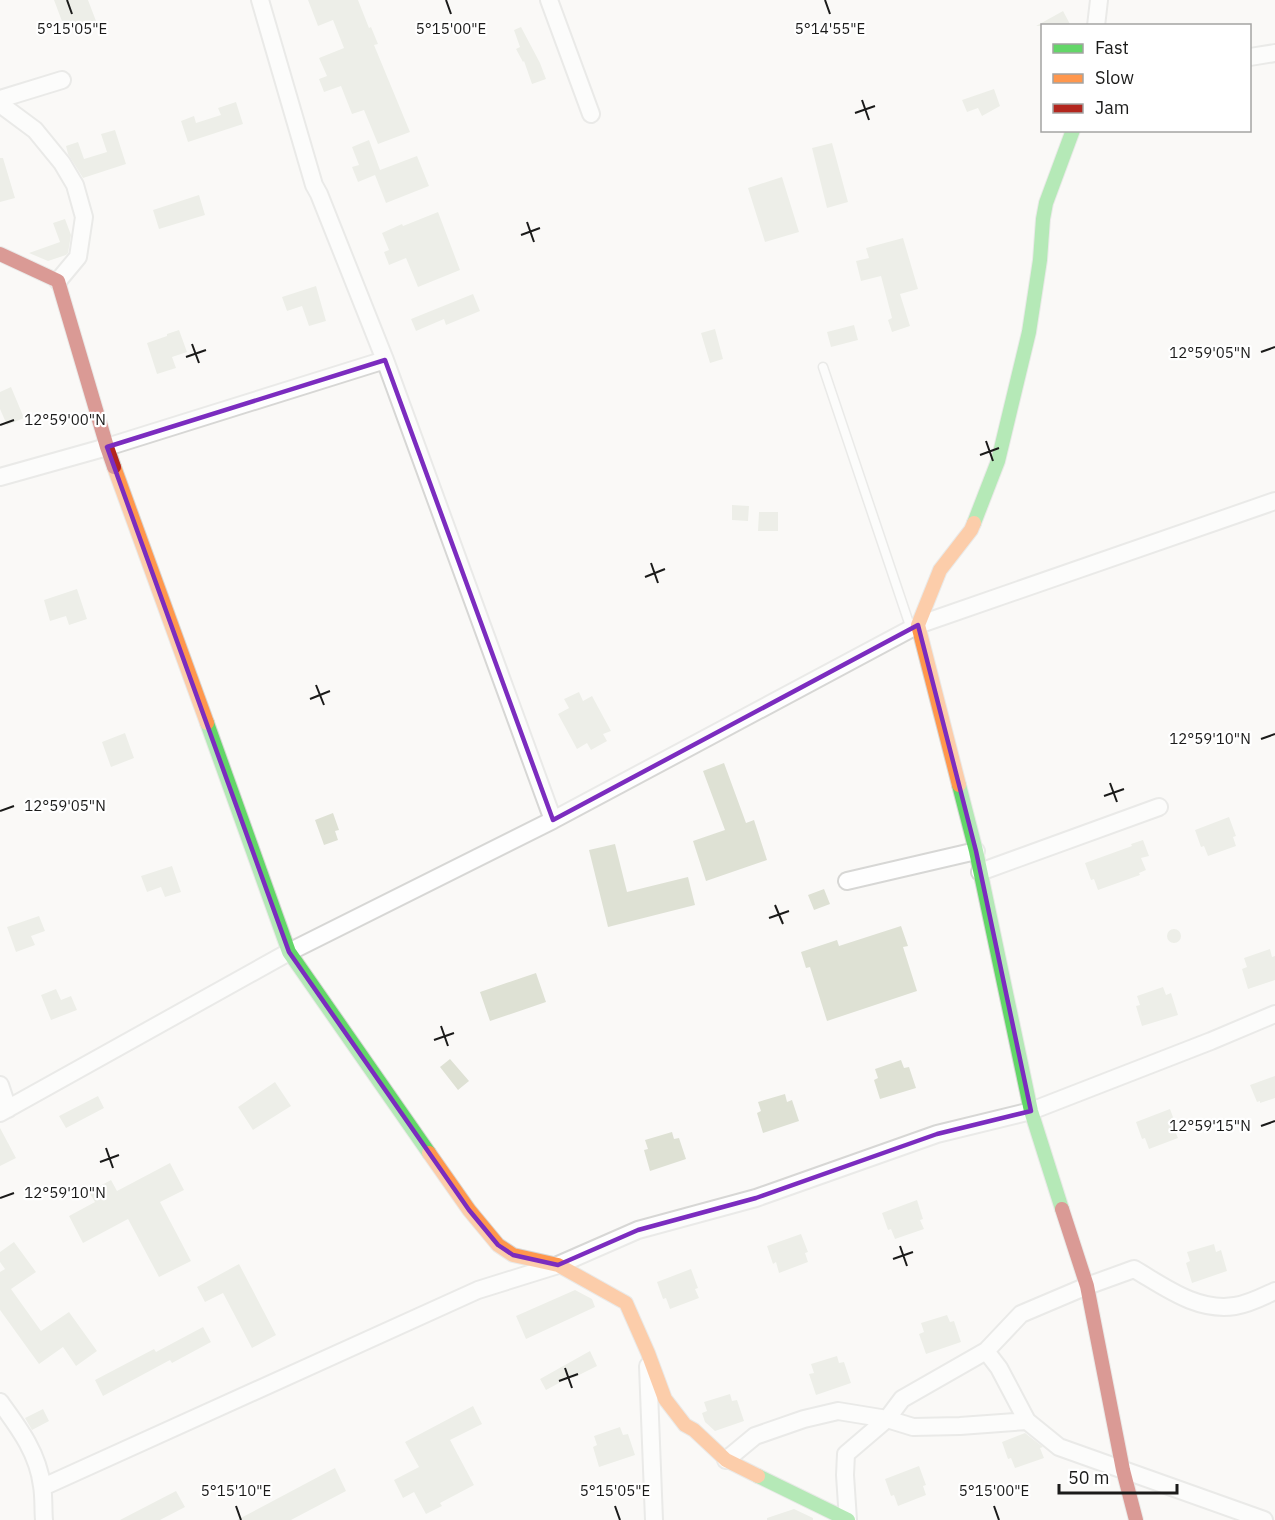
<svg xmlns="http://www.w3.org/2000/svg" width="1275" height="1520" viewBox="0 0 1275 1520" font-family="'IBM Plex Sans',sans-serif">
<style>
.building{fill:#dee1d4}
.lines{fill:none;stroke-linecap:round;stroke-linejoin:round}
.lane-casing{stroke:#d7d7d5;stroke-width:11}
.street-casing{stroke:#d7d7d5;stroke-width:20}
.fast-casing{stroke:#d7d7d5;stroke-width:16}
.slow-casing{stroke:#d7d7d5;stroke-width:16}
.jam-casing{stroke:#d7d7d5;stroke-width:16}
.lane{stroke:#fefefe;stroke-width:8}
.street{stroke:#fefefe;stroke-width:16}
.fast{stroke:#63d668;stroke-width:14}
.slow{stroke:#ff974d;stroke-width:14}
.jam{stroke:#b3261e;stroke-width:14}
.marked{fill:none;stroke:#7b2cbf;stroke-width:4.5;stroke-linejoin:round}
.ticks{fill:none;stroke:#1b1b1a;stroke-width:2}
.ticks-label{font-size:15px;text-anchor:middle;fill:#1b1b1a;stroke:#fff;stroke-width:4.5;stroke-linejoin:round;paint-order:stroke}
</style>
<rect width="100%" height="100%" fill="#faf9f7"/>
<path class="building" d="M54,0H88L96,21L66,32Z
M308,0H358L369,28L371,27L378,44L374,45L410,132L378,144L364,110L352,114L341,86L324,92L319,79L327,76L319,58L344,48L333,20L318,26Z
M1063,11L1071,26H1036Z
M521,27L540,63L546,79L532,84L524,61L523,62L516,49L520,47L514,30Z
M994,89L1000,106L982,116L978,108L967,112L962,100Z
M236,102L243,124L188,142L181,121L194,116L196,123L221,115L218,108Z
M115,130L126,164L83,178L68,154L66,146L78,142L84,159L107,152L101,134Z
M369,140L380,170L417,156L429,186L386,203L375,175L358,182L352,167L359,165L352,147Z
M832,143L848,202L827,208L812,148Z
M0,158H3L15,198L0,202Z
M782,177L799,232L765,242L748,188Z
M199,195L205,215L159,229L153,210Z
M438,212L460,270L418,287L406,258L389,265L384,252L389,250L382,233L402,224L403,226Z
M65,219L71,235L68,253L66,255L48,261L29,253L60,242L53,223Z
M903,238L918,289L900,294L910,326L892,332L888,320L892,318L881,276L861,281L856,261L869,258L866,248Z
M316,286L326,321L309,326L302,306L287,311L282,297Z
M473,294L480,311L446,325L444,319L416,331L411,319Z
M854,325L858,340L831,347L827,332Z
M715,329L723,359L710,363L701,333Z
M179,330L187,352L172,357L176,368L157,374L147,343L167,336V334Z
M11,387L24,418L7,425L0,409V392Z
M732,505L749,506L748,521L732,520Z
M759,512H778V531H758Z
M77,589L87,619L69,625L66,616L50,621L44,600Z
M579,692L583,701L592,696L611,731L603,734L607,741L591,750L587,743L577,749L558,714L569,708L564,699Z
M125,733L134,758L111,767L102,742Z
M724,763L746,823L754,820L767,860L706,881L693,841L725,830L703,771Z
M333,813L339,830L335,831L338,840L324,845L315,820Z
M1229,817L1236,836L1233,837L1236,846L1208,856L1204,846L1201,847L1195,830Z
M1143,840L1149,856L1141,858L1146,870L1139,873L1140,875L1098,890L1094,879L1091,880L1085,863L1132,846L1131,844Z
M615,844L627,892L688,877L695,905L608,927L589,850Z
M172,866L181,892L165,897L161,887L147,892L141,876Z
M824,889L830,904L814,910L808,895Z
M39,916L45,931L31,936L35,945L16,952L7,927Z
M901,926L908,946L903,947L917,991L827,1021L810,967L806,968L801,952L837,940L839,946Z
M1167 936a7 7 0 1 1 14 0a7 7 0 1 1-14 0Z
M1270,949L1272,957L1275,956V980L1248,989L1242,969L1247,967L1244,958Z
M536,973L546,1002L490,1021L480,992Z
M1163,987L1166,995L1171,993L1178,1015L1142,1026L1136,1006L1140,1005L1137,996Z
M56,989L61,1000L71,996L77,1010L51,1020L41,995Z
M450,1059L469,1081L458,1090L440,1067Z
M901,1060L904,1068L909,1067L916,1088L880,1099L874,1080L878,1078L875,1069Z
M1275,1076V1098L1260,1103V1101L1257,1102L1250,1085Z
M275,1082L291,1106L253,1130L238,1107Z
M785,1094L787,1102L792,1100L799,1121L763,1133L757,1113L761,1111L758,1102Z
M98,1096L104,1108L66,1128L59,1116Z
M1170,1109L1177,1128L1174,1129L1178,1138L1149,1149L1145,1138L1142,1139L1136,1122Z
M0,1128L16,1158L0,1166Z
M672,1132L674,1139L679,1138L686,1159L650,1171L644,1150L648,1149L645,1140Z
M170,1163L184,1190L160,1202L191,1261L159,1277L128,1219L83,1243L69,1216L95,1202L89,1192L111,1180L117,1191Z
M917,1200L923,1219L920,1220L924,1229L895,1239L891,1229L888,1230L882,1213Z
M801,1234L808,1252L805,1253L808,1262L779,1273L776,1262L773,1264L767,1246Z
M14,1242L36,1272L11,1289L41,1331L69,1312L97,1351L76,1366L63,1347L39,1364L0,1310V1272L5,1269L0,1262V1252Z
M1214,1244L1216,1252L1221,1250L1227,1271L1192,1283L1186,1263L1190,1261L1187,1252Z
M239,1264L276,1335L252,1348L223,1293L205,1302L197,1287Z
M691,1269L698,1288L695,1289L699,1298L670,1309L666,1298L663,1299L657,1282Z
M575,1290L592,1299L595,1307L526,1339L516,1316Z
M947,1315L950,1322L954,1321L961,1342L926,1354L919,1334L924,1332L921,1323Z
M203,1327L211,1342L172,1363L170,1360L103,1396L95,1380L154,1349L156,1352Z
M590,1351L597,1366L573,1378L572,1376L546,1390L540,1379Z
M837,1356L839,1363L844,1362L851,1383L816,1395L809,1374L814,1373L811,1364Z
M730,1394L732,1401L737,1400L744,1421L715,1431L705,1422L702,1413L707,1411L704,1402Z
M473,1406L482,1424L450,1440L474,1485L440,1503L442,1506L426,1514L414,1492L403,1498L394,1480L419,1467L405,1442Z
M43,1409L49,1421L32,1430L25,1418Z
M620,1427L623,1435L628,1434L635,1455L599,1467L593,1447L597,1445L594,1436Z
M1025,1433L1043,1447L1040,1448L1044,1458L1015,1468L1011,1458L1008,1459L1002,1442Z
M919,1466L926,1485L923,1486L926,1495L898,1506L894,1495L891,1496L885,1479Z
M335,1468L346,1491L291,1520H237Z
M176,1491L185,1507L160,1520H120Z
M794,1509L813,1518V1520H767V1518Z"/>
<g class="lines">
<defs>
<path id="lane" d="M823,367L911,629"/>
<path id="street" d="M260,0L314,185L319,194L385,360L553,820
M549,0L591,114
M1096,26L1099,0
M1250,57L1275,53
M0,99L62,80
M0,104L35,130L62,163L75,185L84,217L78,257L58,281
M0,477L107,447L385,360
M980,872L1159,807
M847,881L976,851
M0,1085L8,1109
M0,1113L289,952L553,820L918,625L1275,501
M986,1351L999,1368L1027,1421L1059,1447L1264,1520
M648,1366L654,1520
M0,1402C19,1428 38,1453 42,1486C44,1497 43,1509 44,1520
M726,1460L755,1436L804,1419L838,1411L887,1419L913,1427L960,1426L1027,1421
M43,1487L478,1290L558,1265L638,1230L756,1198L937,1134L1031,1111L1211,1041L1275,1014
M848,1520L845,1475L846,1454L887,1419L902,1399L986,1351L1021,1314L1087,1286L1134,1269C1165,1287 1197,1312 1235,1306C1249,1304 1262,1297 1275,1291"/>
<path id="fast" d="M974,523L998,461L1029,332L1040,260L1043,219L1046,203L1073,130
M207,723L289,952L429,1153
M959,785L976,851L1031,1111L1062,1209
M758,1476L848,1520"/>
<path id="slow" d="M114,467L207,723
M959,785L918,625L940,570L971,530L974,523
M429,1153L469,1210L498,1245L513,1255L558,1265L626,1303L648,1353L665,1399L685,1425L694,1430L726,1460L758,1476"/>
<path id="jam" d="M0,254L58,281L107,447L114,467
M1062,1209L1087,1286L1123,1470L1136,1520"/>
</defs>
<use href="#lane" class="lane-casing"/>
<use href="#street" class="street-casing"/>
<use href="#fast" class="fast-casing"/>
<use href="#slow" class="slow-casing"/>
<use href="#jam" class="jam-casing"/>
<use href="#lane" class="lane"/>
<use href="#street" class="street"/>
<use href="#fast" class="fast"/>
<use href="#slow" class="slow"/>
<use href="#jam" class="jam"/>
</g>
<path d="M0 0H1275V1520H0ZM385,360L553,820L918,625L976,851L1031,1111L937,1134L756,1198L638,1230L558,1265L513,1255L498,1245L469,1210L289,952L107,447Z" fill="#faf9f7" fill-opacity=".55" fill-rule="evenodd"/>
<path class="marked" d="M385,360L553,820L918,625L976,851L1031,1111L937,1134L756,1198L638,1230L558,1265L513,1255L498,1245L469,1210L289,952L107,447Z"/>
<path class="ticks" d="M67,0L72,14M446,0L451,14M825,0L830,14M862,100L869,120M855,113L875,106M527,222L534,242M521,235L540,228M192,344L199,363M1261,352L1275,347M186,357L206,350M0,425L14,420M986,441L993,461M980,455L999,448M651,563L658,583M645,577L665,569M316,685L324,705M310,699L330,691M1261,739L1275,734M1110,783L1117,802M1104,796L1124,789M0,811L14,806M775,905L783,924M769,918L789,911M441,1026L448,1046M434,1040L454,1033M1261,1126L1275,1121M106,1148L113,1168M100,1162L119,1155M0,1198L14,1193M900,1246L907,1266M893,1259L913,1252M565,1368L572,1388M559,1381L578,1374M236,1506L241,1520M615,1506L620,1520M994,1506L999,1520"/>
<g class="ticks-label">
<text x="72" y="34">5°15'05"E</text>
<text x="451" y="34">5°15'00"E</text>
<text x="830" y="34">5°14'55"E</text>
<text x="1210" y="358">12°59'05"N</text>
<text x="65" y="425">12°59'00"N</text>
<text x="1210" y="744">12°59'10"N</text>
<text x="65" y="811">12°59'05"N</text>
<text x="1210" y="1131">12°59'15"N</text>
<text x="65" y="1198">12°59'10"N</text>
<text x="236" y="1496">5°15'10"E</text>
<text x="615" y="1496">5°15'05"E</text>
<text x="994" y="1496">5°15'00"E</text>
</g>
<rect x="1041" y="24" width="210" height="108" fill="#ffffff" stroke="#a4a4a3" stroke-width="1.5"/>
<rect x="1053" y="44" width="30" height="9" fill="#63d668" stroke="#a4a4a3" stroke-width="1.5"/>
<text x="1095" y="54" font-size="18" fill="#1b1b1a">Fast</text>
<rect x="1053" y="74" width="30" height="9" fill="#ff974d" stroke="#a4a4a3" stroke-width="1.5"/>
<text x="1095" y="84" font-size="18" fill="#1b1b1a">Slow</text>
<rect x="1053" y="104" width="30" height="9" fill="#b3261e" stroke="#a4a4a3" stroke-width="1.5"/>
<text x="1095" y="114" font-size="18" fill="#1b1b1a">Jam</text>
<path d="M1059 1484v9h118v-9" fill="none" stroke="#1b1b1a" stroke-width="3"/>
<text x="1068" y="1484" font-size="18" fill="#1b1b1a" stroke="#ffffff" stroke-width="4.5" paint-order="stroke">50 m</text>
</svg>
